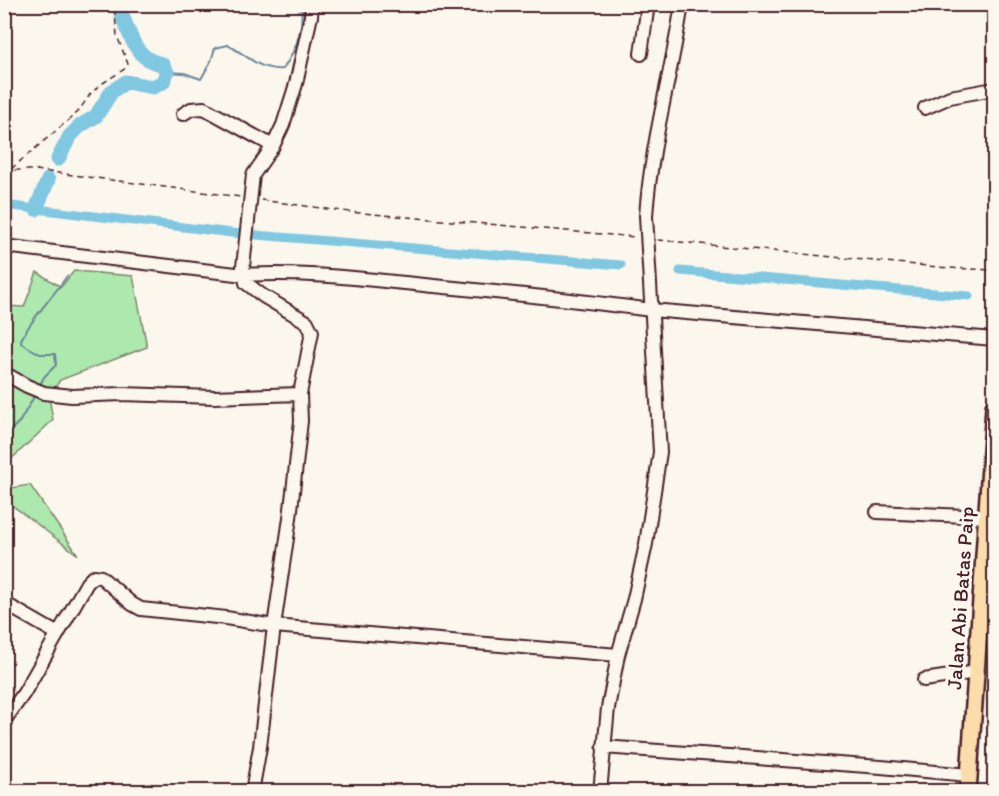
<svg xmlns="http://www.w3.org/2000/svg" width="999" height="796" viewBox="0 0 999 796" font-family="Itim,sans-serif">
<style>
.green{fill:#ade9ae;stroke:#7c846c;stroke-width:1.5}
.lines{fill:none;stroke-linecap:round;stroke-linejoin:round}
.stream{stroke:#6a8498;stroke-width:2}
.canal{stroke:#80c7e1;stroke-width:9}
.river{stroke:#80c7e1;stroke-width:15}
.minor-casing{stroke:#4a1f2b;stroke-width:16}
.major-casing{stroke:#4a1f2b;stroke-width:20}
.path{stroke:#4a1f2b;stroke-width:1.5;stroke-dasharray:6 4.5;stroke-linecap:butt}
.minor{stroke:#fbf7ec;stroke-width:12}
.major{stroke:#faddab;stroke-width:15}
.labels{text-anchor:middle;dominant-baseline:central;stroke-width:6;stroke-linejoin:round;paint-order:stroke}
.street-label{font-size:21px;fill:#4a1f2b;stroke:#fbf7ec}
</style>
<rect width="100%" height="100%" fill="#fbf7ec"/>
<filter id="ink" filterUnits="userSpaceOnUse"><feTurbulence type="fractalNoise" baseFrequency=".0167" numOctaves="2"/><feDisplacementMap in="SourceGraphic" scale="12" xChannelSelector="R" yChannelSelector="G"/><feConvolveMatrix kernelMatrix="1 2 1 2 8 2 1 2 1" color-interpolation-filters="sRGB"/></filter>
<g filter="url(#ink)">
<path class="green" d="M74,271L133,276L147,347L60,380L49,397L53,420L5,465V306L24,307L37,272L61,287Z
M5,481L11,488L30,485L78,555L5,500Z"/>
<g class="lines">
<path class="stream" d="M167,72L184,73L201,79L211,61L215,48L228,45C247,55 259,71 283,69C297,49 304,28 301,4
M39,387L44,377L56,365L55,354H40L21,343V340C33,316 52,298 67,276
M4,437L20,421L35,395"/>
<path class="canal" d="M4,205L232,233L621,265
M680,271L969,296"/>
<path class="river" d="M58,159L70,136L80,126L96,116L112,91L126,82L153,87L163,82L167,72L162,64C134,60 130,33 120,10L123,4
M36,209L48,180"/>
<defs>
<path id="minor" d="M641,54L648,4
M925,108L950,97L994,89
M183,114L191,109L204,108L273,146
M4,246L244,275C307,271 371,280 434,286C507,293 579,300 651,310L994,339
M4,373L27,386L44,393L72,396L122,394L214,397L300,394
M877,512L987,517
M4,603L58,634
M980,615L994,616
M924,680L976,672
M4,721L24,693L87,583L94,576L101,577L132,604L141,609L226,618L274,626L618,655
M603,747L881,767L969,775
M252,792L260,747L274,626L290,518L301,421L300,394L312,332L307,322L263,296L246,283L243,267L253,175L273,146L283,125L296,84L311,16L312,4
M600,792L608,708L618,655L634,599L646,544L660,452L646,216C651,143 671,77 682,4"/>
<path id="major" d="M968,792L994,407"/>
</defs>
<use href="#minor" class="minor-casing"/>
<use href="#major" class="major-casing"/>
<path class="path" d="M11,169L78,112L91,93L103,83L126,68L128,64L117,36L114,4
M4,170H35L241,197
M261,200L350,212L635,237
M658,240L948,268L994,270"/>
<use href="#minor" class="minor"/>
<use href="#major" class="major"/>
</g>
</g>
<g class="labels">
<g class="street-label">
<text transform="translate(960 598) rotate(-86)">Jalan Abi Batas Paip</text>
</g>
</g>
<rect width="999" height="796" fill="none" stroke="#fbf7ec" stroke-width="24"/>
<rect x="12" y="12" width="975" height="772" fill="none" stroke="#4a1f2b" stroke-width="2" filter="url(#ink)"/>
</svg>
